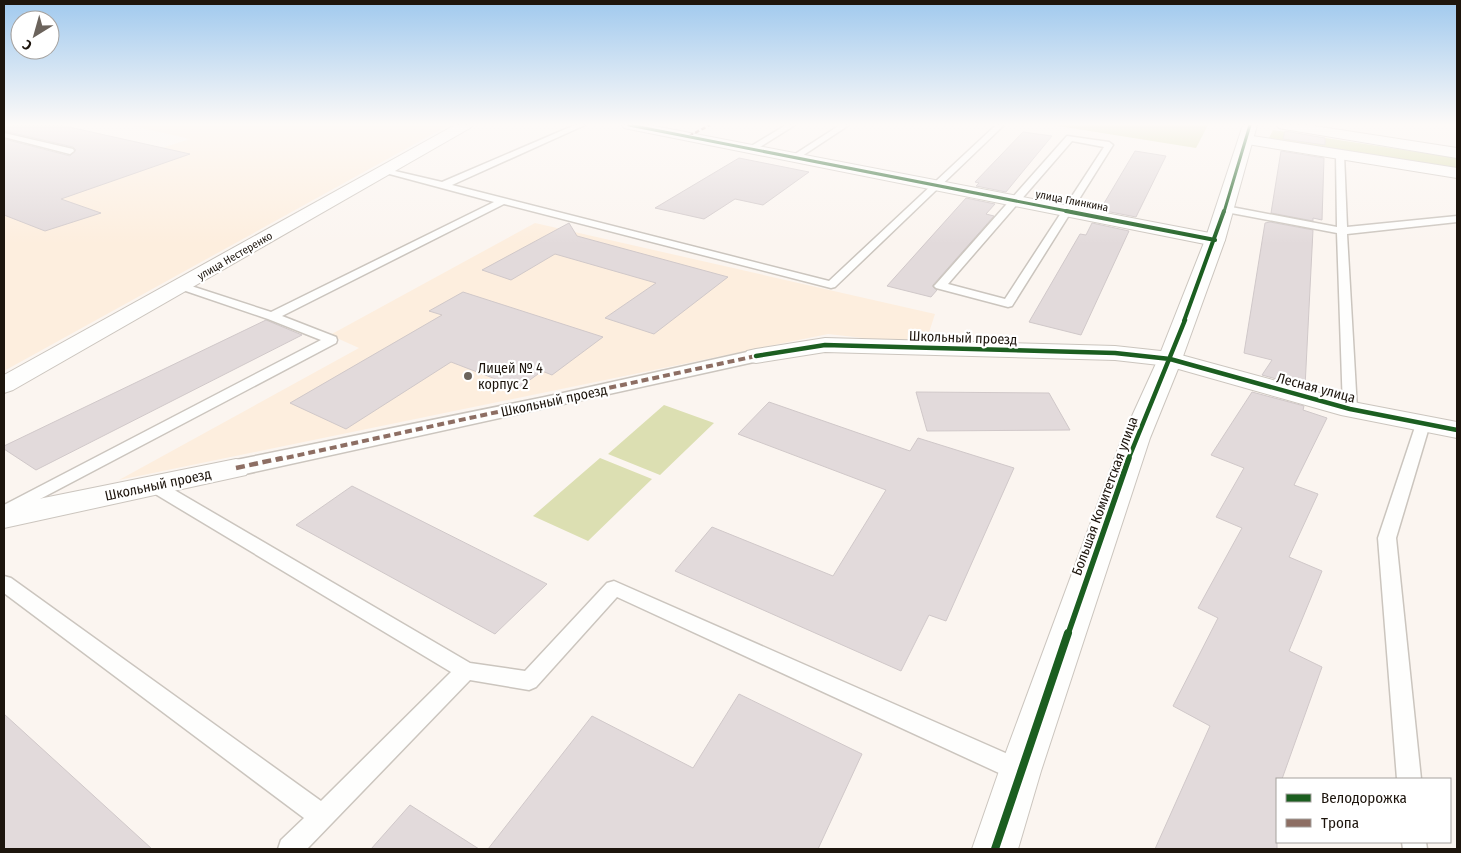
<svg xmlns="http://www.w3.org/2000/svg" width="1461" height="853" viewBox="0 0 1461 853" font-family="'Fira Sans Condensed',sans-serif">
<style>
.built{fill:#fdeede}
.green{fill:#dcdfb2}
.building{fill:#e2dadb;stroke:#d0c8c9}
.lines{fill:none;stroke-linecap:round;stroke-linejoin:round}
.service-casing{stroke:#cbc5be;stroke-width:3}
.pedestrian-casing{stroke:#cbc5be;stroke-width:3}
.minor-casing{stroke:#cbc5be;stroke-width:2}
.tertiary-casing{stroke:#cbc5be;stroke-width:2}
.service{fill:#fefefd;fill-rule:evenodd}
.pedestrian{fill:#fefefd;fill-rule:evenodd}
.minor{fill:#fefefd;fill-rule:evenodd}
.tertiary{fill:#fefefd;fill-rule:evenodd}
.quiet-far2{stroke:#8d6e63;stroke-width:2.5;stroke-dasharray:4.5 2.5;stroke-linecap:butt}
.quiet-far1{stroke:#8d6e63;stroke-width:4;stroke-dasharray:7 4;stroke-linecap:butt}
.quiet{stroke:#8d6e63;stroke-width:4.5;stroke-dasharray:9 4.5;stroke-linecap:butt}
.cycleway-far4-casing{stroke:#fff;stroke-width:5}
.cycleway-far3-casing{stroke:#fff;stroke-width:6}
.cycleway-far2-casing{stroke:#fff;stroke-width:8}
.cycleway-far1-casing{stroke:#fff;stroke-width:9}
.cycleway-casing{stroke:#fff;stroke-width:11}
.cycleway-far4{stroke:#1b5e20;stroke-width:3}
.cycleway-far3{stroke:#1b5e20;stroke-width:4}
.cycleway-far2{stroke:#1b5e20;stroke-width:4.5}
.cycleway-far1{stroke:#1b5e20;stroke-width:5.5}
.cycleway{stroke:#1b5e20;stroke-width:8}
.poi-dot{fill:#6b635c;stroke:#fff;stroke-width:2}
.labels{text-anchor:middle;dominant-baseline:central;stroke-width:4.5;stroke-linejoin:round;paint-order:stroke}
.far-street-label{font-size:11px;fill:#1d150d;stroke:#fff}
.street-label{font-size:14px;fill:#1d150d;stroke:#fff}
.poi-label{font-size:14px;fill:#1d150d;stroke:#fff;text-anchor:start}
</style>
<rect width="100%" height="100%" fill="#fbf5f0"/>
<path class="built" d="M128,125H449L4,371V186L53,171L99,168L190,139Z
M535,223L935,314L925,345L828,334L119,480L359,348L330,335Z"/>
<path class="green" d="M1052,125H1208L1196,148Z
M1273,130L1457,158V169L1268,140Z
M664,405L714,423L660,475L608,454Z
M600,458L652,479L588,541L533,516Z"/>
<path class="building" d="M16,125H60L190,154L61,199L101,213L45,231L4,215V139L70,156L76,150L73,147L4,131V128Z
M1285,131L1325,138V145L1283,139Z
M1023,132L1052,136L1006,192L976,186L979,183L975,182Z
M1135,151L1166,156L1136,217L1100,210Z
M1281,151L1324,158L1322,220L1313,218V221L1271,213Z
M739,158L809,172L763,205L735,199L704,219L655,208Z
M966,198L995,204L986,214L994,216L933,285V287L937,290L931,297L887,286Z
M1270,222L1313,230L1305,387L1262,375L1272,360L1244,353L1265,223Z
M569,223L577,236L728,277L654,334L605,318L656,283L555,254L511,280L482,270Z
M1092,223L1129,231L1081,335L1029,322L1080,234L1086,235Z
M463,292L603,337L552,375L542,371L519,388L451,362L346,429L290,403L442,315L429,311Z
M266,320L302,335L36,470L4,449V446Z
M916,392L1049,393L1070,430L927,431Z
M1252,392L1304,406L1303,410L1327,418L1294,485L1318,494L1289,557L1322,571L1289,651L1322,667L1282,779H1277V849H1155L1210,726L1173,706L1218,618L1198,608L1242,528L1216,517L1244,468L1211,455Z
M769,402L910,451L918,438L1014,468L946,621L929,615L901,671L675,571L712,527L833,576L886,490L738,434Z
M352,486L547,584L495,634L296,525Z
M739,694L862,754L818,849H488L592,716L693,768Z
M4,714L152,849H4Z
M410,805L479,849H371Z"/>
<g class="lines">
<defs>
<path id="service" d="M575,125H585L452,185L829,281L996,125L1003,126L835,287L831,288L504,204L282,316L336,337L337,340L336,343L4,518V505L321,340L268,319L177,288L175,286L177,284H185L271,312L494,202L382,172V168L442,182Z
M786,125H795L755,150L748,148Z
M840,125H849L799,158L792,156Z
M4,133L73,149L74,151L70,154L4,137Z
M1067,136L1109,142L1113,145L1012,306L1008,307L936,288L934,286L936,284ZM1072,141L1104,147L1005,299L948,284Z
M1340,151L1344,154L1347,227L1457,216V222L1347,234L1357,409L1355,412H1345L1343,409L1337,233L1226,212L1221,209L1226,206L1337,227L1336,154Z
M1423,420L1428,421L1430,424L1396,538L1421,779H1397L1378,538L1416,424L1418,421Z
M153,480L159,481L470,663L525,671L607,583L614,581L1028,763L1032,771L1028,779L1020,782L1012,779L617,597L536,687L529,690L470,680L307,849H278L281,840L304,818L4,593V576L11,578L321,801L451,672L147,489L145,485L147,481Z
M1402,842H1426L1427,849H1403Z"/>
<path id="pedestrian" d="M756,350L763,352L766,356L763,360L236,476L228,473L224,468L228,463L236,460L545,397Z"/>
<path id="minor" d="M622,125H649L1215,234L1222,236L1225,240L1222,244L1215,246L629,129L624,128Z
M1277,125H1308L1457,148V158L1284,129L1279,128Z
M1246,135L1457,168V178L1241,143L1238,140L1241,137Z
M825,338L1115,346L1170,352L1353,402L1457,422V438L1341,415L1168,366L1115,360L825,352L756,363L747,361L744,356L747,351L756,349Z
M236,459L246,461L251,468L246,475L4,528V506Z"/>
<path id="tertiary" d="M455,125H472L470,128L13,390L4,393V375Z
M1243,125H1257L1225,240L1182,359L1150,438L1041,771L1018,849H972L999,771L1122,438L1158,359L1205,240Z"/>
</defs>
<use href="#service" class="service-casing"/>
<use href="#pedestrian" class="pedestrian-casing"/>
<use href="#minor" class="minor-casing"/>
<use href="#tertiary" class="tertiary-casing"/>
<use href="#service" class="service"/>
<use href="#pedestrian" class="pedestrian"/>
<use href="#minor" class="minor"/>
<use href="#tertiary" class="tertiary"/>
<path class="quiet-far2" d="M689,136L710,125"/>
<path class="quiet-far1" d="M276,460L756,356"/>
<path class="quiet" d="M236,468L282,458"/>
<defs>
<path id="cycleway-far4" d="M629,125L1072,212
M1224,212L1250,125"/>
<path id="cycleway-far3" d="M1066,211L1215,240
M1184,321L1224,211"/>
<path id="cycleway-far2" d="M756,356L825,345L1115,353L1170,359L1350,409L1457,430
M1128,460L1185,320"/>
<path id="cycleway-far1" d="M1068,634L1129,458"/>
<path id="cycleway" d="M995,849L1068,633"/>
</defs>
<use href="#cycleway-far4" class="cycleway-far4-casing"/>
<use href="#cycleway-far3" class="cycleway-far3-casing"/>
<use href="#cycleway-far2" class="cycleway-far2-casing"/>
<use href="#cycleway-far1" class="cycleway-far1-casing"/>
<use href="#cycleway" class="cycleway-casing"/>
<use href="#cycleway-far4" class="cycleway-far4"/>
<use href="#cycleway-far3" class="cycleway-far3"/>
<use href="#cycleway-far2" class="cycleway-far2"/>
<use href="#cycleway-far1" class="cycleway-far1"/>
<use href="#cycleway" class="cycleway"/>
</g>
<linearGradient id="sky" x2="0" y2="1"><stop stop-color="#a0c9ee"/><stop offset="0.51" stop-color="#fdfaf8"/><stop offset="1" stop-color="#fdfaf8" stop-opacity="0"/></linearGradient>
<rect width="1461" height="244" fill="url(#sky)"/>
<circle class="poi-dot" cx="468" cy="376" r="5"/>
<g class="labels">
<g class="far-street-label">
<text transform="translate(1072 201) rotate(11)">улица Глинкина</text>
<text transform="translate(235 256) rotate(-30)">улица Нестеренко</text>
</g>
<g class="street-label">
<text transform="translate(963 338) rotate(2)">Школьный проезд</text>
<text transform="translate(1316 388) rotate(15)">Лесная улица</text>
<text transform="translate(554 401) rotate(-12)">Школьный проезд</text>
<text transform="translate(158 485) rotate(-12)">Школьный проезд</text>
<text transform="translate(1105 496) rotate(-70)">Большая Комитетская улица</text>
</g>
<g class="poi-label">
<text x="478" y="368">Лицей № 4<tspan x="478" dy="16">корпус 2</tspan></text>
</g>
</g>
<rect width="1461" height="853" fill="none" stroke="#1d150d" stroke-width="10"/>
<rect x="1276" y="778" width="175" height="65" fill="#ffffff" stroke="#a5a19e"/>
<rect x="1286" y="794" width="25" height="8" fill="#1b5e20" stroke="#a5a19e"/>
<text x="1321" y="803" font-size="15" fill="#1d150d">Велодорожка</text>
<rect x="1286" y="819" width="25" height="8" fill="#8d6e63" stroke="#a5a19e"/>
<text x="1321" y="828" font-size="15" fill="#1d150d">Тропа</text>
<g transform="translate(35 35) rotate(217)"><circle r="24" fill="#ffffff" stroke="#a5a19e"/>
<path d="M0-4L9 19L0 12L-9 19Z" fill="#6b635c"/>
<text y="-8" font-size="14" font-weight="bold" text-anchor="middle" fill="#1d150d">С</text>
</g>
</svg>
